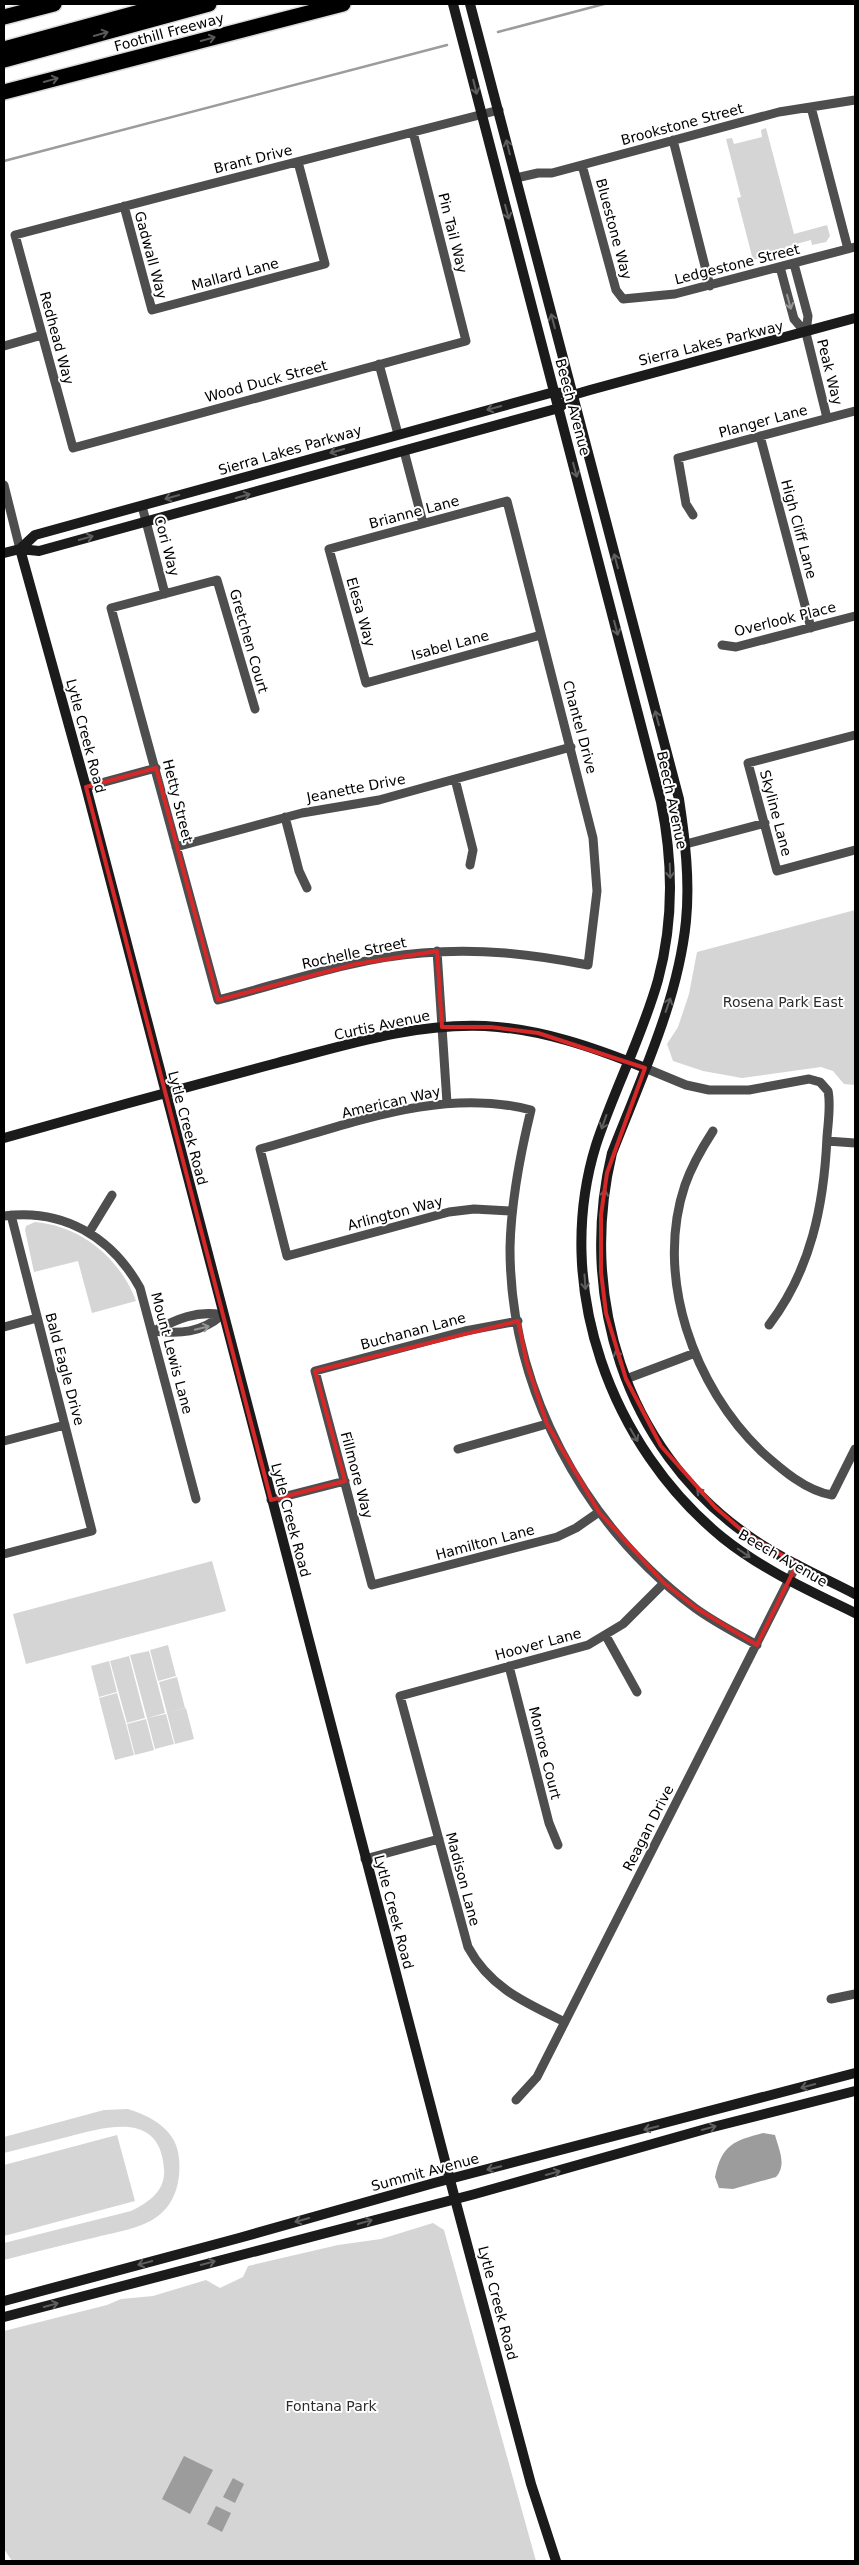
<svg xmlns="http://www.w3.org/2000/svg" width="859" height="2565" viewBox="0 0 859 2565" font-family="'DejaVu Sans',sans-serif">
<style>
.green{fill:#d5d5d5}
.water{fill:#9c9c9c}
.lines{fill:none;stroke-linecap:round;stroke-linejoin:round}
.stream{stroke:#9c9c9c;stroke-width:2.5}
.highway-casing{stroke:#dbdbdb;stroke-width:18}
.street{stroke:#4e4e4e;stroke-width:9}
.secondary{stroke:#1b1b1b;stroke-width:10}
.highway{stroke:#000;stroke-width:15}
.oneway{stroke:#595959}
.oneway2{stroke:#5f5f5f}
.oneway3{stroke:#959595}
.marked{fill:none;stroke:#d62828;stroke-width:4;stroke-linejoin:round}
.labels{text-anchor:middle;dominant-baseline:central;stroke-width:4;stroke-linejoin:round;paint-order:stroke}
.street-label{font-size:14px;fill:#000;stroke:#fff}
.park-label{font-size:14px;fill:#2c2c2c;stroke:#fff}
</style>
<rect width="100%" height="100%" fill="#fff"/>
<path class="green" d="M766,128L794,234L827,225L830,236L826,242L812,245L811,240L785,247V252L753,260L737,198L741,197L726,139L732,138L734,144L762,137L761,130Z
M855,910V1085L844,1084L833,1071L821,1067L742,1078L703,1071L673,1061L667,1044L678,1027L689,994L697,952Z
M35,1222C81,1226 120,1258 136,1301L92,1313L78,1261L34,1272L25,1230L26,1226Z
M212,1561L226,1611L26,1664L13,1614Z
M168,1645L176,1676L158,1681L150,1650Z
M149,1651L165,1713L147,1718L130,1655Z
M129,1656L145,1718L127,1723L110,1661Z
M109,1661L117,1692L99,1697L91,1666Z
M177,1677L185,1708L167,1713L159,1682Z
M117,1693L126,1724L122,1725L126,1724L134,1755L115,1760L99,1698Z
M186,1708L194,1739L175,1744L167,1713Z
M166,1714L174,1744L155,1749L147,1718Z
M146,1719L154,1750L135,1755L127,1724Z
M128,2109C151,2116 177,2130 179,2158C181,2180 176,2202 158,2216C141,2229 116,2232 97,2237C66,2244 35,2252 4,2260V2243L131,2211C148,2203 166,2191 164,2169C160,2110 106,2127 67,2137C46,2142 25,2148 4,2153V2137L104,2110Z
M117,2135L135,2201L4,2236V2165Z
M433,2223L444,2230L536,2561H12L4,2549V2331L107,2305L121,2299L153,2296L206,2280L220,2288L243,2277L248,2266L338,2245L381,2239Z"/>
<path class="water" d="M763,2133L775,2135C779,2150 787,2165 776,2177L733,2189L719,2188L715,2177C722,2144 734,2141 763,2133Z
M184,2456L213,2470L190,2514L162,2499Z
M233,2478L244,2484L235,2503L223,2497Z
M216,2506L231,2513L222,2532L207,2524Z"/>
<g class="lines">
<path class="stream" d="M498,32L604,4
M4,161L447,45"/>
<defs>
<path id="highway" d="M4,17L54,4
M4,49L169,4
M4,60L209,4
M4,92L343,4"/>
</defs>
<use href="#highway" class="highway-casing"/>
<path class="street" d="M811,107L848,249
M413,132L466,341L73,448L15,235C176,192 338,152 499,110
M673,140L710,286
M582,165L616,290L623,299L675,294L855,247
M516,178L538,173H552L779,112L855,100
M124,206L152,310L325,264L298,162
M794,264L808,316L806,333L827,418
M780,267L794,319L806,333
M4,346L42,335
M379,364L398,434
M760,436L811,628
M404,451L423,523
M4,485L20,549
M142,506L165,594
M693,515L686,504L678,458L855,411
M722,645L736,647L855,616
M255,709L217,580L111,608L218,1000C284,983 353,958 422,953C479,948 532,954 588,965L597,891L593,838L507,501L329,549L366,683L541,635
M855,735L748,763L777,871L855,850
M455,779L473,850L470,865
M86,787L156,768
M285,817L299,871L307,888
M686,844L765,823
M176,847L302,813L379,800L571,747
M437,951L447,1103
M645,1068L686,1085L709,1090H749L809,1079L820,1082L828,1091C831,1105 828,1123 827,1137C824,1205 811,1270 769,1325
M713,1131C702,1148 692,1165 685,1185C654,1277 694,1387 762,1452C781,1469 806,1491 832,1495L855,1449
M827,1141L855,1143
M512,1211L474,1209L449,1212L287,1256L260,1149C346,1126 440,1086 531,1110C520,1155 511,1201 510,1248C510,1389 583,1524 695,1608C714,1622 736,1633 757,1645
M4,1216C63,1208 112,1237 140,1288L196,1499
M90,1231L112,1195
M518,1321L465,1331L315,1371L372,1585L557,1537L576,1528L599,1512
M4,1327L37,1318
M153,1331C180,1334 201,1333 222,1315
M154,1331C177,1319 197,1310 222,1315
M626,1379L695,1353
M4,1441L65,1425
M458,1449L547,1424
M271,1500L345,1481
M4,1554L92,1531L11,1215
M606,1636L637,1692
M509,1666L549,1823L558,1845
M365,1859L439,1839
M831,1999L855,1994
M565,2022C526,2003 490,1988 468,1947L400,1696L588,1645L623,1624L664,1583
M516,2100L537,2077L797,1564"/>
<path class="secondary" d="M453,4L661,802C673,861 674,921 658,980C642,1037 614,1090 596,1145C552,1287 611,1447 723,1538C763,1570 810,1591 855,1613
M470,4L679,799C685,839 690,880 686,921C678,1001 641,1078 612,1153C578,1294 624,1447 746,1534C779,1558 818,1575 855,1594
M20,549L86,787L455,2199L531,2484L556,2561
M20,549L35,535L554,392L573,395
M4,553L20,549L39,551L559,408L573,395L590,390L855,318
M4,1138C95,1112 186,1087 277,1063C346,1045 413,1023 485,1026C541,1029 593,1047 645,1068
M4,2301L239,2238L434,2183L855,2073
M4,2317L475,2194L709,2128L855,2091"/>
<use href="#highway" class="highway"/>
</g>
<defs><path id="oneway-shaft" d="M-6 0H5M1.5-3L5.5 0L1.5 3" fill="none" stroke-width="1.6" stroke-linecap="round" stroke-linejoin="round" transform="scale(1.25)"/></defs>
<g class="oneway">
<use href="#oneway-shaft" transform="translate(101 34) rotate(-16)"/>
<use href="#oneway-shaft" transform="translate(208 39) rotate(-15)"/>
<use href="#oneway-shaft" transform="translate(51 80) rotate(-15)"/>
</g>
<g class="oneway2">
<use href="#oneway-shaft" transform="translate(475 87) rotate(76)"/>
<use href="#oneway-shaft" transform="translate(508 147) rotate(-104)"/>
<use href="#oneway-shaft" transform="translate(507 212) rotate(75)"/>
<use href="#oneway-shaft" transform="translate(553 321) rotate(-105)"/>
<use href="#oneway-shaft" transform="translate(494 408) rotate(165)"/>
<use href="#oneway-shaft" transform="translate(337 451) rotate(164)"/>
<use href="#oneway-shaft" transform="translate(575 470) rotate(75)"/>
<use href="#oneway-shaft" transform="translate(243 496) rotate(-16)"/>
<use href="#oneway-shaft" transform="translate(172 497) rotate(164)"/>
<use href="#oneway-shaft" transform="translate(86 538) rotate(-15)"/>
<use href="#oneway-shaft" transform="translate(616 561) rotate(-105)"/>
<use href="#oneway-shaft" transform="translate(616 628) rotate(75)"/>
<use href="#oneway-shaft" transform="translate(657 718) rotate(-105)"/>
<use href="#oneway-shaft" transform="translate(670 871) rotate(88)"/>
<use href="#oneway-shaft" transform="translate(668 1005) rotate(-71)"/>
<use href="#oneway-shaft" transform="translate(604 1122) rotate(109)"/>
<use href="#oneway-shaft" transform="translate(604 1197) rotate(-81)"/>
<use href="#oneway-shaft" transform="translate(585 1282) rotate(86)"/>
<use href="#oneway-shaft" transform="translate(618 1357) rotate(-108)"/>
<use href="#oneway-shaft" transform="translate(634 1435) rotate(60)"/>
<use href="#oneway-shaft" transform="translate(702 1494) rotate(-134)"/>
<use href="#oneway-shaft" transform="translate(744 1553) rotate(35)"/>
<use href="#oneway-shaft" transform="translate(808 2086) rotate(165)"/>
<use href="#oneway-shaft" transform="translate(651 2128) rotate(166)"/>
<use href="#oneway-shaft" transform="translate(709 2128) rotate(-15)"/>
<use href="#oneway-shaft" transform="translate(494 2168) rotate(166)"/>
<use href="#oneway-shaft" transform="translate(553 2173) rotate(-15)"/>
<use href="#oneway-shaft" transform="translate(302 2220) rotate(164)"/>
<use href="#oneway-shaft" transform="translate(365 2222) rotate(-15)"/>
<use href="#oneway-shaft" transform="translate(145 2263) rotate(165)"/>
<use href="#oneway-shaft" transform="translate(208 2263) rotate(-15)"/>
<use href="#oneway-shaft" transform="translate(51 2305) rotate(-15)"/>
</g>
<g class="oneway3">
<use href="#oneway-shaft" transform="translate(789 302) rotate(75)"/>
<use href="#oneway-shaft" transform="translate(202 1328) rotate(-14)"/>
</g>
<path class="marked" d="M156,768L218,1000L356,964L437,951L442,1027H491L538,1033L645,1068L607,1173L601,1215V1272L606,1313L626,1379L661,1446L715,1507L745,1533L797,1564L757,1645L696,1608L664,1583L599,1512L547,1424L527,1364L518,1321L315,1371L345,1481L271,1500L86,787Z"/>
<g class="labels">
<g class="street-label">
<text transform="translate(169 32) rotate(-15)">Foothill Freeway</text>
<text transform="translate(682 124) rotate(-15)">Brookstone Street</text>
<text transform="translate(253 159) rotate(-14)">Brant Drive</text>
<text transform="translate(614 229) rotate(75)">Bluestone Way</text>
<text transform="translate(453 233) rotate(76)">Pin Tail Way</text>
<text transform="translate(151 255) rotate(75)">Gadwall Way</text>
<text transform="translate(737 264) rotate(-14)">Ledgestone Street</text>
<text transform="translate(235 274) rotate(-15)">Mallard Lane</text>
<text transform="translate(57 338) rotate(75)">Redhead Way</text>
<text transform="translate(711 343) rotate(-14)">Sierra Lakes Parkway</text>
<text transform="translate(830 372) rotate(76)">Peak Way</text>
<text transform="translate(266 381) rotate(-15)">Wood Duck Street</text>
<text transform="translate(573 407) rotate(75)">Beech Avenue</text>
<text transform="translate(763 421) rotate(-15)">Planger Lane</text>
<text transform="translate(290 450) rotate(-16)">Sierra Lakes Parkway</text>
<text transform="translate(414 512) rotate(-15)">Brianne Lane</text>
<text transform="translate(799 529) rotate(75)">High Cliff Lane</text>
<text transform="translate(167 546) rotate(75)">Cori Way</text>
<text transform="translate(361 612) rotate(74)">Elesa Way</text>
<text transform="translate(785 619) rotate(-14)">Overlook Place</text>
<text transform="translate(249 641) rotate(74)">Gretchen Court</text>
<text transform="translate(450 645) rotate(-15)">Isabel Lane</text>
<text transform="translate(580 727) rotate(75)">Chantel Drive</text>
<text transform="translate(86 736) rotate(75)">Lytle Creek Road</text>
<text transform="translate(356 788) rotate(-11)">Jeanette Drive</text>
<text transform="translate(672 800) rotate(78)">Beech Avenue</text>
<text transform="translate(178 801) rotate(76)">Hetty Street</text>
<text transform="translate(776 813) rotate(75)">Skyline Lane</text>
<text transform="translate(354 953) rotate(-12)">Rochelle Street</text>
<text transform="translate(382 1025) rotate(-12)">Curtis Avenue</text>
<text transform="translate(391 1102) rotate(-13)">American Way</text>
<text transform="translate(188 1128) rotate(75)">Lytle Creek Road</text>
<text transform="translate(395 1213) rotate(-15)">Arlington Way</text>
<text transform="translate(413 1331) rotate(-15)">Buchanan Lane</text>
<text transform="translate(172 1353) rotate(75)">Mount Lewis Lane</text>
<text transform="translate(65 1369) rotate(75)">Bald Eagle Drive</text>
<text transform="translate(357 1475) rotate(75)">Fillmore Way</text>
<text transform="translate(291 1520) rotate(75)">Lytle Creek Road</text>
<text transform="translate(485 1542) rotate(-15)">Hamilton Lane</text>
<text transform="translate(783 1558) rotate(30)">Beech Avenue</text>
<text transform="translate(538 1644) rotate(-15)">Hoover Lane</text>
<text transform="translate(545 1753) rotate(76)">Monroe Court</text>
<text transform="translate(648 1828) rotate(-63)">Reagan Drive</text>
<text transform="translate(463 1879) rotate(75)">Madison Lane</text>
<text transform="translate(394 1912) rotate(75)">Lytle Creek Road</text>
<text transform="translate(425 2172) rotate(-15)">Summit Avenue</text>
<text transform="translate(498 2303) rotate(75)">Lytle Creek Road</text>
</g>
<g class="park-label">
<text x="783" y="1002">Rosena Park East</text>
<text x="331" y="2406">Fontana Park</text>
</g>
</g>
<rect width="859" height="2565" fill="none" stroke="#000000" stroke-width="10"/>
</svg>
